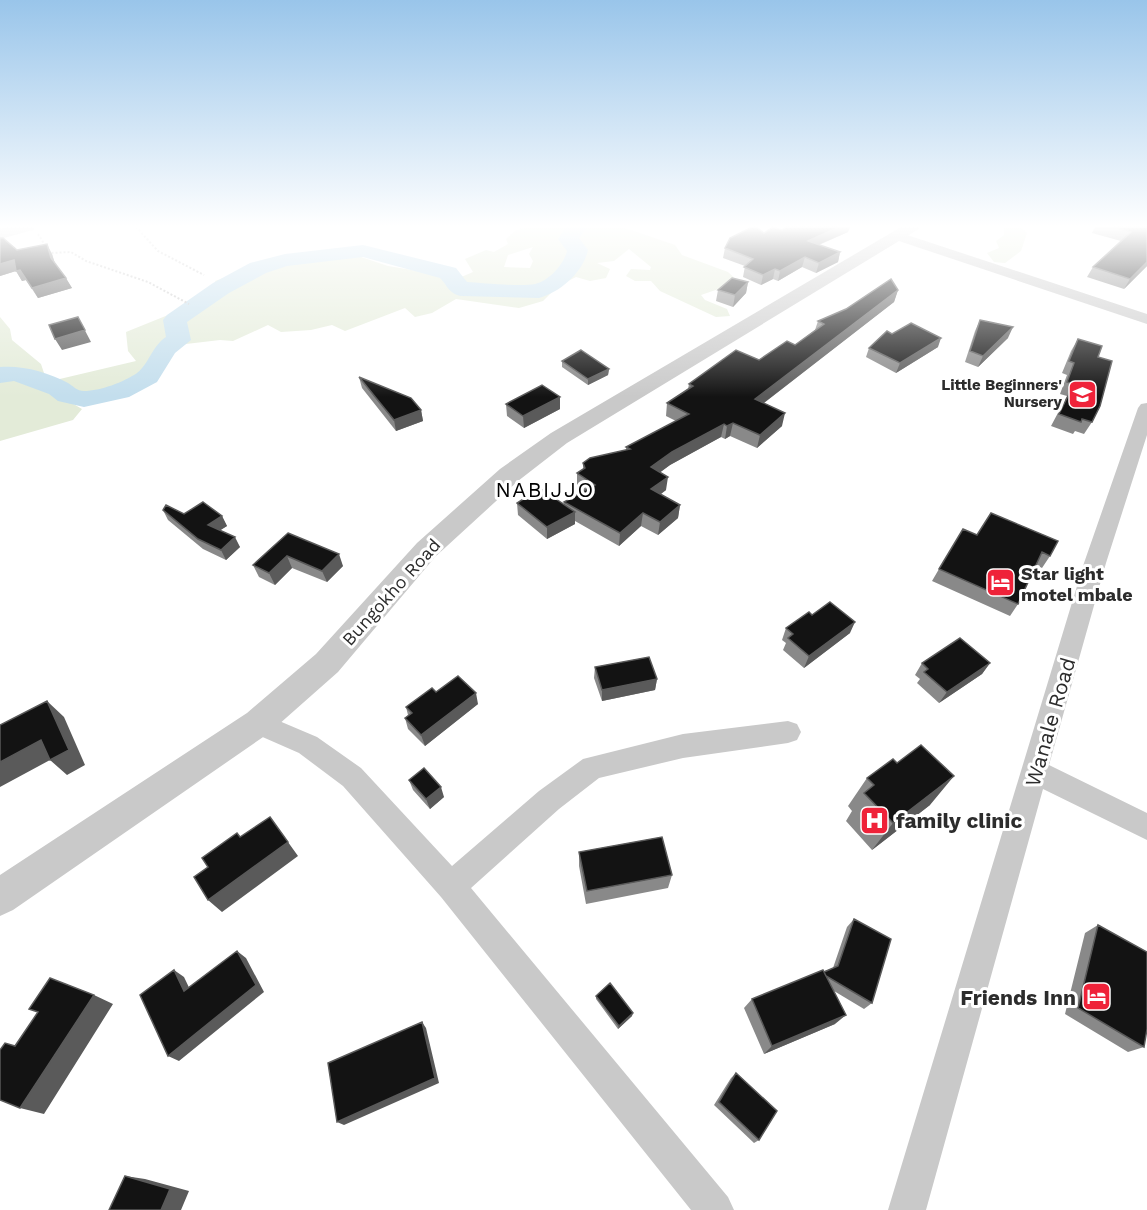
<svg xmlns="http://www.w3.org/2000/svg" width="1147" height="1210" viewBox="0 0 1147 1210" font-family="'Work Sans',sans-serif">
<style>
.green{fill:#e3ebd8;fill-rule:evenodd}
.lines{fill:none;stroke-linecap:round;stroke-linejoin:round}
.river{fill:#c3deed;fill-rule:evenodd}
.path{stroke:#c9c9c9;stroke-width:2;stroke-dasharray:2 2;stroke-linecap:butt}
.minor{fill:#c9c9c9;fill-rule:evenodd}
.tertiary{fill:#c9c9c9;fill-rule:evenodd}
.wall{fill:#898989}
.shaded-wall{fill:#5a5a5a}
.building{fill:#131313;stroke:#5a5a5a;stroke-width:1.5}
.labels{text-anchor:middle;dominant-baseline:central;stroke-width:6;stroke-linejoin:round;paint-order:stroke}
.far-poi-label{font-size:15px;font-weight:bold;fill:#2c2c2c;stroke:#fff;text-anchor:end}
.poi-label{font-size:18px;font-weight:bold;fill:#2c2c2c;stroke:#fff;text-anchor:start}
.street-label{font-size:18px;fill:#2c2c2c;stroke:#fff}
.quarter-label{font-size:21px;letter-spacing:1.5px;fill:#000;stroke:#fff}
.near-street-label{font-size:21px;fill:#2c2c2c;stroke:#fff}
.near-poi-label{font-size:21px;font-weight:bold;fill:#2c2c2c;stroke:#fff;text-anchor:start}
</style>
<rect width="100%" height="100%" fill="#fff"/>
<path class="green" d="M528,227H622L675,245L682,255L728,272L739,282L701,295L705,300L727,309L730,316L716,317L660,291L651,281H635L626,276L631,269L650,270L651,267L629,249L614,261L597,263L610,269L606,278L590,281L576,277L558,286L543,301L519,308L456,299L432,313L415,317L405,308L345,331L332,325L311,330L281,332L268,325L233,341L220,340L186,344L169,351L153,379L131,390L99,401L84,395L53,392L82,409L73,420L0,441V317L10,329L12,340L41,364L47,382L136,361L128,351L126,332L220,294L215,281L269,262L318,253L352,254L388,266L459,278L473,272L465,259L486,250L494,252L508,244L506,239L516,230ZM533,247L529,254L533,261L530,268L504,267L508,255Z
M1004,227H1021L1027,233L1021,251L1005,263L994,262L987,253L999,248L996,241L1004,235Z"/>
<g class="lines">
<path class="river" d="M566,227H587L579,238L588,250C583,272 561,292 539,298L461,296C448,293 448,286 440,278L363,257L287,266L266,273L229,293L187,322L191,340L175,353L157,382L129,397L84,407L58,401L49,394L14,381L0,383V367C22,365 48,372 68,383C73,386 77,391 84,391C100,391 124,382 137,373C149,364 152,346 166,337L163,320L167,315L213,283L250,263L285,254L363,245L456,268L467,282C482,283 522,287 535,284C549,281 564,264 567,251L558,239Z"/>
<path class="path" d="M136,227L158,251L204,275
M38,234L50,253L71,252L86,261L148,282L189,304"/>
<path class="minor" d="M898,232L1147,314V324L893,239L891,236L893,233Z
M1147,403V435L1106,563L1049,765L1147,813V840L1043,789L926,1210H888L1084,563L1138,408L1141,404Z
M258,712L317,737L361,768L452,866L539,791L583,759L683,734L788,721L797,724L801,732L797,740L788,743L683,758L599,778L559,809L471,888L728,1197L734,1210H691L441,897L343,786L299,753L249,731L245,723L249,715Z"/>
<path class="tertiary" d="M6,227H35L33,230L0,239V229Z
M901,227H922L567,443L518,481L435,557L338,672L269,733L13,910L0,916V875L247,713L316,654L417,543L500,469L551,433Z"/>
</g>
<path class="wall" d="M1095,227H1147V266L1124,289L1087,277L1093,267L1121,241L1092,233Z
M782,230L848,232L819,245L840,252L838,262L816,273L802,267L778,281L773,279L761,285L743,277L745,266L723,258L725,248L764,233Z
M0,238L17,250L52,254L55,263L72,288L38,298L26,280L22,281L16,271L0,276Z
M748,282L746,293L733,307L716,301L718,290Z
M898,290L894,302L764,403L782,426L757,448L730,436L725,439L721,437L670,465L660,472L666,490L661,494L680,505L678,518L658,535L641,526L619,546L575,521V524L547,539L518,515L517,503L522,500V496L564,504V502L584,491L577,486V473L583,470V463L626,450V447L676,421L666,416L667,403L688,389L689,384L759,360L795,345L815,330L818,321Z
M980,320L1008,338L978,367L965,362L975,331Z
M892,334L938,347L896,373L866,357L869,348Z
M1078,339L1092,422L1084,434L1075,431L1073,434L1051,426L1067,396L1060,394L1067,375L1062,373L1071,351Z
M562,361L609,369L608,375L588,385L562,367Z
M359,377L421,410L423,421L396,431L362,388Z
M560,397V409L524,428L507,416L506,404Z
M163,510L184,514L222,516L227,526L220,530L240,547L226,560L203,549L168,520Z
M991,513L1050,556L1042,568L1036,565L1018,604L1010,616L932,581L939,569L977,535Z
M288,533L343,566L327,582L292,568L275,585L259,577L253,565Z
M812,615L850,633L804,668L783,650L786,643L782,640L786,628Z
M922,663H990L982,674L939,703L917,683L920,679L915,675Z
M595,667L657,679L655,690L602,701L594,678Z
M436,692L478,704L425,746L408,729L405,718L408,715L406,707Z
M867,778L930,805L872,850L846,821L852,811L848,806Z
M409,780L444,797L430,809L413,790Z
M579,852L672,875L668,888L586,904L579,866Z
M854,919L872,1003L864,1009L834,991L835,1024L764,1054L744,1008L752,999L833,968L847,927Z
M1098,925L1144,1047L1128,1052L1065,1014L1085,933Z
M596,996L632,1016L618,1029L596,999Z
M736,1073L759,1140L754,1143L714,1105L731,1078Z"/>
<path class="shaded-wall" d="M839,227H850L848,232L806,250L808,241Z
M47,244L52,254L56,268L51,258Z
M840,252L838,262L816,273L819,263Z
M805,257L802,267L778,281L780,271Z
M14,260L26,280L22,281L16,271L0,276V264Z
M1147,262V266L1124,289L1130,279Z
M775,269L773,279L761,285L763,275Z
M66,278L72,288L38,298L32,288Z
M748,282L746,293L733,307L735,295Z
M898,290L894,302L752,412L755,399Z
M78,317L91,342L62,350L55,339Z
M1013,327L1008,338L978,367L983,356Z
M941,338L938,347L896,373L900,363Z
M609,369L608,375L588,385V379Z
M560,397V409L524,428L523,416Z
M421,410L423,421L396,431L394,420Z
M785,413L782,426L757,448L760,435Z
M733,423L730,436L725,439L727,426Z
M724,424L721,437L670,465L650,480L651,467L672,452Z
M668,477L666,490L650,502L651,489Z
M680,505L678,518L658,535L660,522Z
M575,512V524L547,539V527Z
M643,513L641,526L619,546L620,533Z
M222,516L227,526L213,535L208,525Z
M235,537L240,547L226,560L221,550Z
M339,554L343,566L327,582L322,571Z
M287,556L292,568L275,585L269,573Z
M855,622L850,633L804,668L809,656Z
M990,663L982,674L939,703L947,692Z
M657,679L655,690L602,701V690Z
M476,693L478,704L425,746L421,735Z
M47,701L64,717L85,765L67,775L50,760L0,787V762Z
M954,776L930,805L872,850L893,823Z
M441,787L444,797L430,809L426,799Z
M270,817L298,856L222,912L208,900Z
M237,951L246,958L264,992L179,1061L168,1056Z
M174,970L184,977L194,998L184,991Z
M94,995L113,1004L44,1114L20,1108Z
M633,1013L632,1016L618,1029L619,1026Z
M846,1015L835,1024L764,1054L772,1046Z
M422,1022L426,1028L439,1083L344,1125L337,1122Z
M125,1176L145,1179L189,1191L181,1210H161Z"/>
<path class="building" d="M752,227H756L764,233L773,227L782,230L786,227H839L808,241L840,252L819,263L805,257L780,271L775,269L763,275L744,267L753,259L725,248L730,238Z
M1114,227H1147V262L1130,279L1093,267L1131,232Z
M0,238H3L17,250L47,244L51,258L66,278L32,288L20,270L16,271L14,260L0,264Z
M732,278L748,282L735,295L718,290Z
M891,279L898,290L755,399L785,413L760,435L733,423L727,426L724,424L672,452L651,467L668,477L651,489L680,505L660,522L643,513L620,533L564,502L595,485L577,473L585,468L583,463L590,458L630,449L626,447L689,414L667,403L693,386L689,384L736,350L759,360L787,341L795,345L824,324L818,321L846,309Z
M78,317L85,330L55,339L49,325Z
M980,320L1013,327L983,356L970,351Z
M911,323L941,338L900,363L869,348L887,331L892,334Z
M1078,339L1102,346L1098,357L1112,361L1100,406L1092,422L1082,419L1081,422L1059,414L1074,384L1067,382L1074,363L1069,361Z
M581,350L609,369L588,379L562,361Z
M359,377L411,398L421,410L394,420Z
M542,385L560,397L523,416L506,404Z
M537,486L575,512L547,527L517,503L525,498L522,496Z
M203,502L222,516L208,525L235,537L221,550L198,539L163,510L166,505L184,514Z
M991,513L1058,541L1050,556L1042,552L1018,604L939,569L963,529L977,535Z
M288,533L339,554L322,571L287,556L269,573L253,565Z
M830,602L855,622L809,656L788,638L793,634L786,628L809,612L812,615Z
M960,638L990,663L947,692L924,672L928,669L922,663Z
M649,657L657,679L602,690L595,667Z
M458,676L476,693L421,735L405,718L412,713L406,707L432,688L436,692Z
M47,701L69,750L50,760L41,740L0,762V725Z
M921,745L954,776L893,823L864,793L874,785L867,778L893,759L897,763Z
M424,768L441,787L426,799L409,780Z
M270,817L288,842L208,900L194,877L208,867L202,858L237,833L240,837Z
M662,837L672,875L587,891L579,852Z
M854,919L891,939L872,1003L826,976L824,972L838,966Z
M1098,925L1147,952V1029L1144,1047L1078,1008Z
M237,951L256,985L168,1056L140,995L174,970L184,991Z
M823,970L846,1015L772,1046L752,999Z
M50,978L94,995L20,1108L0,1100V1050L5,1043L15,1046L38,1012L29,1009Z
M610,983L633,1013L619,1026L596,996Z
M422,1022L435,1078L337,1122L328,1063Z
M736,1073L777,1111L759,1140L719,1102Z
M125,1176L170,1189L161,1210H109Z"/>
<linearGradient id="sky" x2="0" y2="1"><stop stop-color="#99c5ea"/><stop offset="0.57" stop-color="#fff"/><stop offset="1" stop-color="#fff" stop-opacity="0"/></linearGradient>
<rect width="1147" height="397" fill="url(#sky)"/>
<defs>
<symbol id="school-square" viewBox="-11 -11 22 22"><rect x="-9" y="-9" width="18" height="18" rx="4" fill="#ef2239" stroke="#fff"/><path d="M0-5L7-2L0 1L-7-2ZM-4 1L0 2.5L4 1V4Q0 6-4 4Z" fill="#fff"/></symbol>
<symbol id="hotel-square" viewBox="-11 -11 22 22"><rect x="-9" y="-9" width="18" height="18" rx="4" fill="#ef2239" stroke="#fff"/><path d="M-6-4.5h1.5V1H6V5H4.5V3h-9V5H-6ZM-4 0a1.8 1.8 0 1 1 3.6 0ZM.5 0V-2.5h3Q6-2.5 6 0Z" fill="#fff"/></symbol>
<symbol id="hospital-square" viewBox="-11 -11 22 22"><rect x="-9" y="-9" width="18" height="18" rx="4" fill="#ef2239" stroke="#fff"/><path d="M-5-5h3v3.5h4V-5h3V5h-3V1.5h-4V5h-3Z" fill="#fff"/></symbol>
</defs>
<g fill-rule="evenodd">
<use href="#school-square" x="1066" y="378" width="33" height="33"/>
<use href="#hotel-square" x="984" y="566" width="33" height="33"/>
<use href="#hospital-square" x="858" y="804" width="33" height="33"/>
<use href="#hotel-square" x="1080" y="980" width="33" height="33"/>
</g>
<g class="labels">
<g class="far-poi-label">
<text x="1062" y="385">Little Beginners'<tspan x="1062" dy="17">Nursery</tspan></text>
</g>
<g class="poi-label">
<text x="1021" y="573">Star light<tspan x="1021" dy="21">motel mbale</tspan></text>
</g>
<g class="street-label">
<text transform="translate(391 592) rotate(-48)">Bungokho Road</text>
</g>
<g class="quarter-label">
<text x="545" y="489">NABIJJO</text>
</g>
<g class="near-street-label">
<text transform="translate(1050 722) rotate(-74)">Wanale Road</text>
</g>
<g class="near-poi-label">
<text x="896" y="820">family clinic</text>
<text x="1076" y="997" text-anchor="end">Friends Inn</text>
</g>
</g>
</svg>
